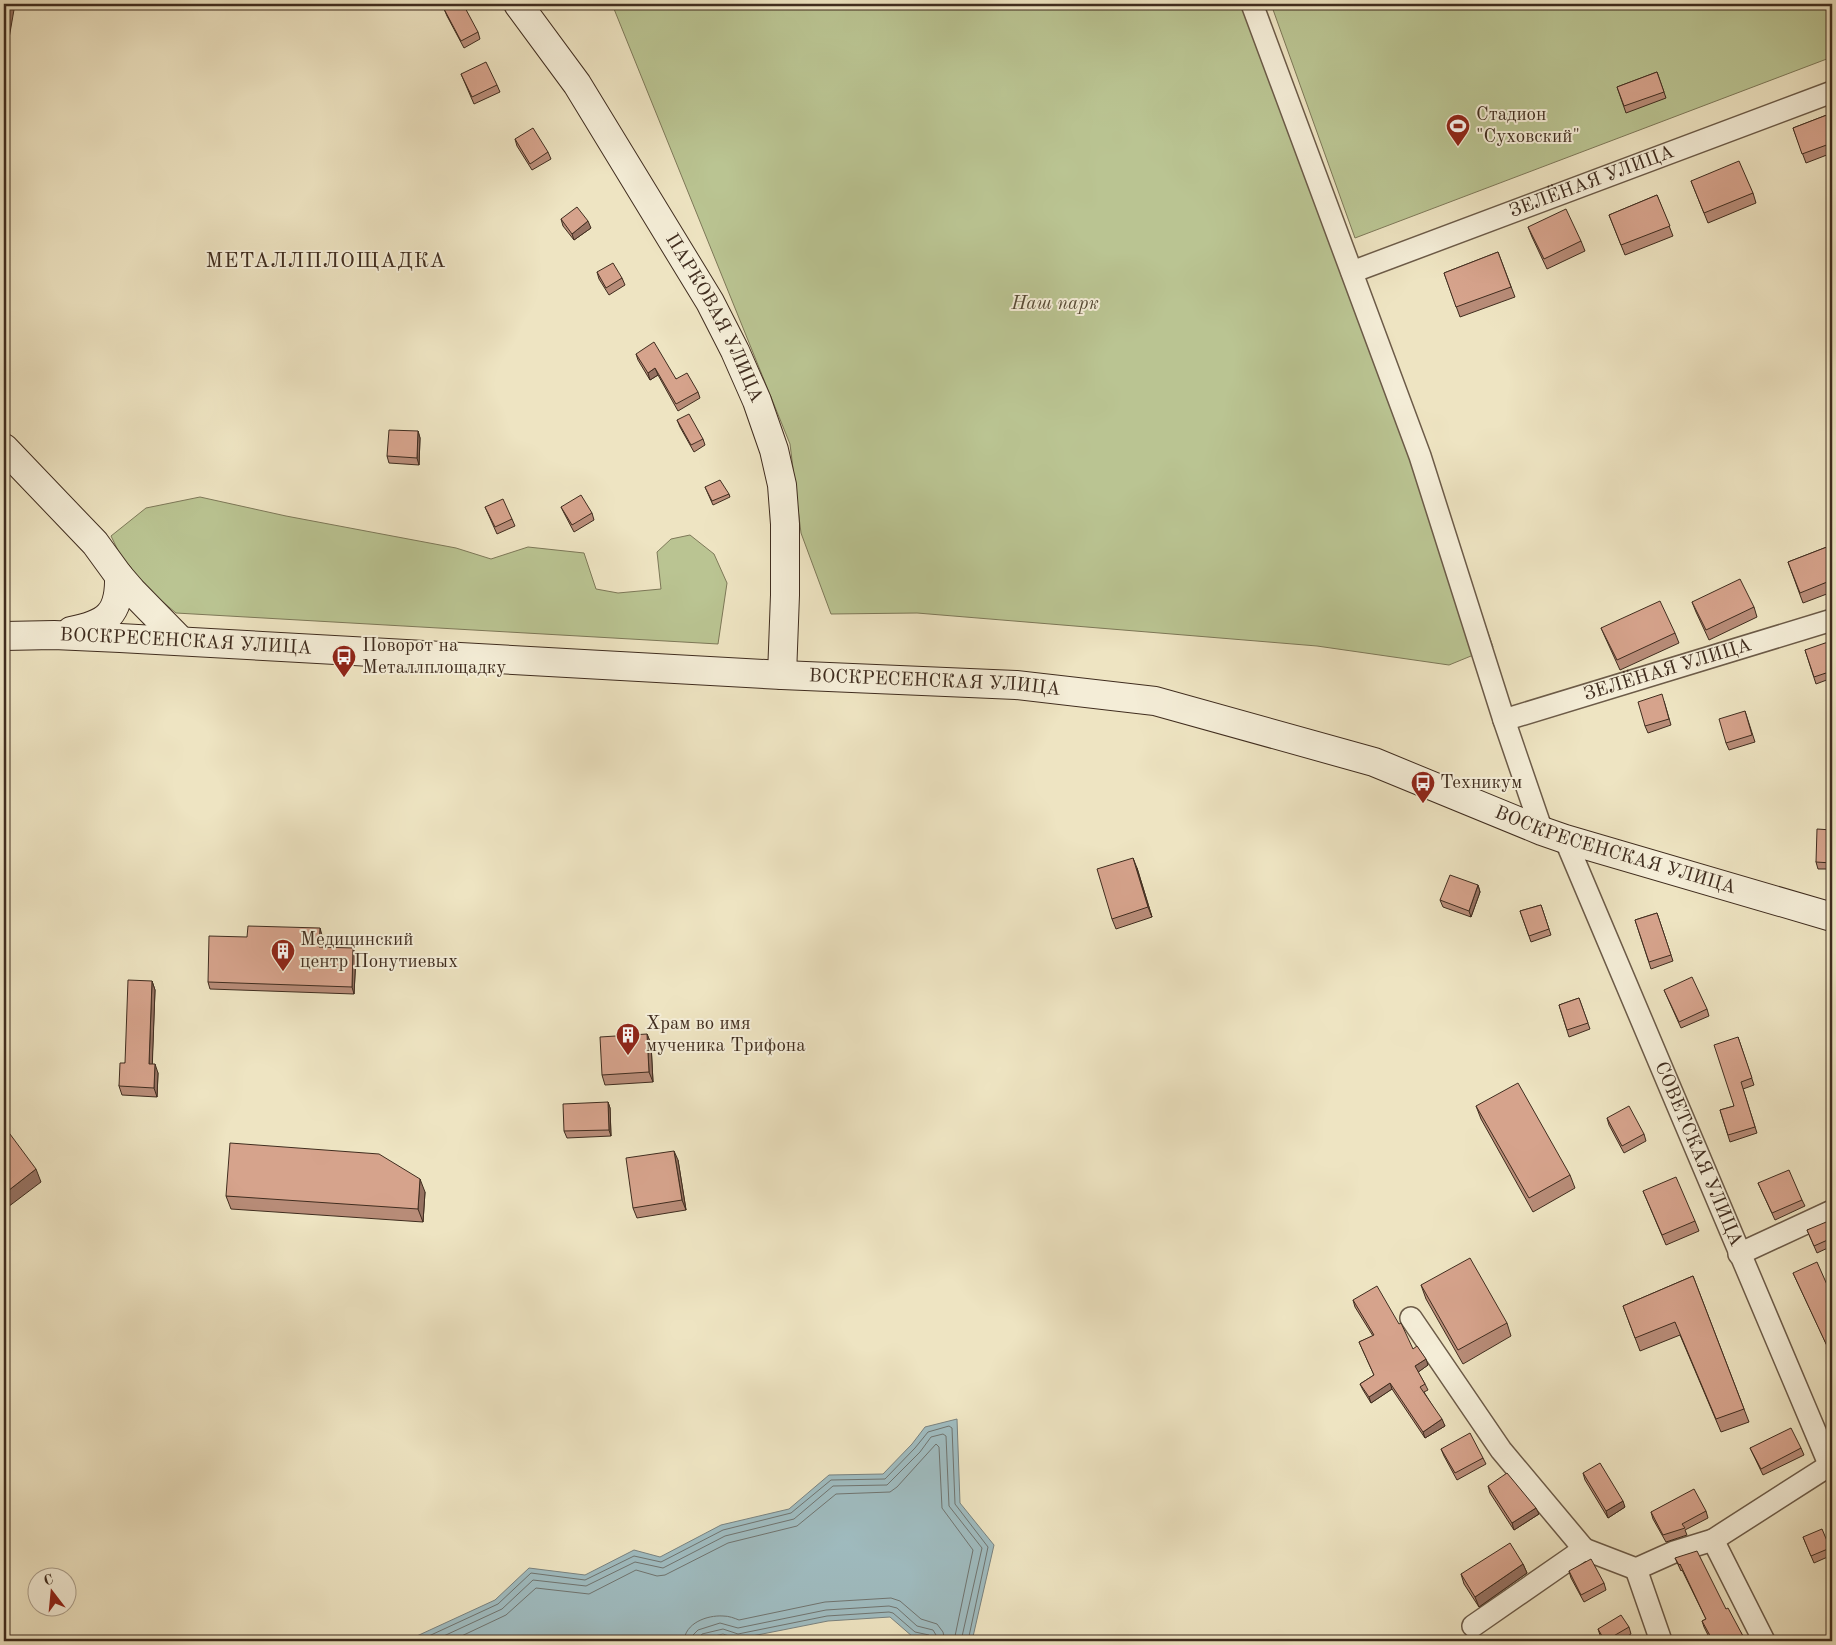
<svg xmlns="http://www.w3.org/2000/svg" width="1836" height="1645" viewBox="0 0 1836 1645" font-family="'Old Standard TT',serif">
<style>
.green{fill:#bac492;stroke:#7d7858}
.water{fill:#9fbbbf;stroke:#79827f}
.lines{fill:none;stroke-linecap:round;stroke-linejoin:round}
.shore{stroke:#70746f;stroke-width:1}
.street-casing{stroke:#6c5b48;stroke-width:24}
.secondary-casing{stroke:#402d1f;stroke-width:30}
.street{stroke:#f4edd7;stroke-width:21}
.secondary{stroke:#f4edd7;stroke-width:28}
.wall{fill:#b88c78;stroke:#402d1f}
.shaded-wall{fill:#967262;stroke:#402d1f}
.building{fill:#d6a38c;stroke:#402d1f}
.labels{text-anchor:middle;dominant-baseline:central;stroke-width:4;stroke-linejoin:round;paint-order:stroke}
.poi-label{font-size:19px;fill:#402d1f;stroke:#f4edd7;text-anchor:start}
.street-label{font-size:19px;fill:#402d1f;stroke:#f4edd7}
.park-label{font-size:19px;font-style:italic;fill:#584b36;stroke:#f4edd7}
.quarter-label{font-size:21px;letter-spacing:1px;fill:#402d1f;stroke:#f4edd7}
</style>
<rect width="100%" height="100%" fill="#eee4c2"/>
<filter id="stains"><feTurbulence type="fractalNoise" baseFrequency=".004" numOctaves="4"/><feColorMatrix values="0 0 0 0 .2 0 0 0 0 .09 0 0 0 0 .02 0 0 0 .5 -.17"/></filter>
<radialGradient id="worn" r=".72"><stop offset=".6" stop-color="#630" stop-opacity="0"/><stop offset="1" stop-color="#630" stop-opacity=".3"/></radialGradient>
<path class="green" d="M612,4H1261L1371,298L1493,647L1449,665L1317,646L917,613L831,614L801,533L790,444Z
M1271,4H1832V57L1355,238Z
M200,497L286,516L456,548L491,559L528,547L584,553L596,589L618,593L661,589L657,552L671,539L690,535L714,554L727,583L718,644L176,613L129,573L111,536L146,508Z"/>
<path class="water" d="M957,1419L960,1503L994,1545L972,1641H946L913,1637L890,1617L828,1621L737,1639L723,1634L694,1641H406L495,1600L529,1568L585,1575L634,1550L660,1557L721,1525L789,1509L829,1475L883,1474L912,1444L925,1427Z"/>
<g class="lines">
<path class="shore" d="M418,1641L498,1604L531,1573L585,1580L634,1556L661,1562L723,1530L791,1513L831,1480L885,1479L915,1448L928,1432L949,1426L952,1428L955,1504L988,1547L968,1641
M433,1641L502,1609L533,1580L586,1586L635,1562L663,1568L725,1536L794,1519L833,1486L887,1485L920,1452L931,1437L943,1434L946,1436L949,1506L982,1548L961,1641
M451,1641L506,1615L536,1588L589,1594L636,1570L657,1576L665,1575L728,1543L797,1526L836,1494L890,1492L897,1487L936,1444L939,1447L942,1508L973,1550L954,1641
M684,1641C685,1623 707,1615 723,1616C729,1616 734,1618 739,1620L825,1602L891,1598L900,1601L921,1619L937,1624L943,1632L945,1641
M692,1641L693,1635L698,1630L720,1623L738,1628L826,1610L889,1606L897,1608L917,1626L933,1630L936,1635L937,1641
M698,1641L702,1634L723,1629L738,1634L827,1616L889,1612L893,1613L915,1632L929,1635L931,1641"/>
<defs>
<g id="street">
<path d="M1252,4L1420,456L1504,720L1542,831"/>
<path id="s1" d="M1352,272L1832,92"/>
<path id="s2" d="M1504,720L1832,620"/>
<path id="s3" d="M1565,839L1832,1471"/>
<path d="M1739,1254L1832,1211"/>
<path d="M1411,1318L1501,1450L1584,1549"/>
<path d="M1713,1540L1830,1465"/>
<path d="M1473,1626L1584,1549L1636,1569"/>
<path d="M1661,1641L1636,1569L1674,1552L1713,1540L1764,1641"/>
</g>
<g id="secondary">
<path id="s4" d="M518,4L577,84L710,302L735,351L757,401L774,450L782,485L785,524V595L782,675"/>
<path d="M4,448L95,543L119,576L132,591L181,641"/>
<path d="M71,631C107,624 120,614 119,576"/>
<path id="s5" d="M4,636L54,635L120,638L782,675L1016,685L1155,701L1374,762L1542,831L1565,839L1832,917"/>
</g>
</defs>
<use href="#street" class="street-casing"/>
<use href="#secondary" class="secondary-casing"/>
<use href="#street" class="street"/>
<use href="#secondary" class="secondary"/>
</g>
<path class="wall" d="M444,9L478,32L480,39L464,48L447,16Z
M1657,72L1666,98L1626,113L1617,87Z
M461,74L497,85L500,92L474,104Z
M1832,113V153L1806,163L1793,128Z
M515,139L548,152L551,159L532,170L517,146Z
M1691,181L1753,193L1756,203L1708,223Z
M1657,195L1673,236L1625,255L1609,215Z
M561,219L591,228L574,240L563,226Z
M1528,227L1581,241L1585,251L1547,269L1532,237Z
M1498,252L1515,297L1460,317L1444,273Z
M597,272L622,278L625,285L609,295L599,279Z
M636,354L698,392L700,398L678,411L658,375L650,380L638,360Z
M677,420L703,439L705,445L694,452L680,427Z
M418,431L420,438L419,465L389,463L387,456Z
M705,487L729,494L730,497L713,505Z
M485,507L512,519L515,526L497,534Z
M561,507L592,513L594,520L574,532L564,513Z
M1832,545V592L1803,603L1788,562Z
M1692,602L1754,607L1757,617L1709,640L1696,612Z
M1601,628L1675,633L1679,643L1620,670L1605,637Z
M1805,650L1832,654V678L1816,684Z
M1664,701L1671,725L1648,733L1645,726Z
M1745,711L1755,742L1729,750L1726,743Z
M1832,830V869H1818L1816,862Z
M1137,868L1152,917L1116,929L1112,919Z
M1478,885L1480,892L1471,917L1443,907L1440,900Z
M1541,905L1551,935L1531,942L1520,911Z
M1657,913L1673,961L1651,969L1635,920Z
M322,935V947L356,955L354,994L210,989L208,982L247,937Z
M152,981L155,990L152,1064L158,1073L157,1097L122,1095L119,1086L125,1063Z
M1664,990L1707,1009L1709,1016L1681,1028Z
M1579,998L1590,1029L1569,1037L1559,1005Z
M647,1034L651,1044L653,1082L605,1085L602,1075Z
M1738,1037L1754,1085L1743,1089L1757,1133L1730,1142L1720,1110L1734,1106Z
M608,1102L610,1108L611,1136L567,1138L564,1131Z
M1476,1106L1570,1175L1575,1188L1533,1212L1481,1119Z
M1607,1118L1644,1134L1646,1141L1624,1153L1609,1125Z
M678,1160L686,1210L637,1218L633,1208Z
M1758,1183L1802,1200L1805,1206L1775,1220Z
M1643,1191L1695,1221L1699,1231L1666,1245Z
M425,1192L423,1222L231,1209L226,1196Z
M1832,1223V1246L1817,1253L1807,1230Z
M1793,1273L1832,1296V1351L1830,1352Z
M1693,1276L1749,1422L1721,1432L1680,1335L1640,1351L1623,1306Z
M1421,1285L1507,1323L1511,1336L1463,1364L1426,1299Z
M1353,1300L1413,1349L1428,1365L1418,1372L1425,1384L1428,1390L1424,1392L1445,1426L1425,1438L1392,1389L1371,1403L1363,1390L1360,1384L1374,1375L1359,1342L1373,1336L1355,1307Z
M1750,1448H1801L1804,1455L1763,1475Z
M1441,1449L1483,1458L1486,1464L1457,1480L1444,1456Z
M1583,1473L1625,1507L1608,1518L1585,1480Z
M1488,1486L1539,1514L1514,1530L1490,1493Z
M1706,1511L1708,1518L1685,1530L1687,1535L1666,1542L1653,1519L1651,1512Z
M1803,1537L1830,1548L1832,1555L1814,1563Z
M1675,1558L1726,1609L1743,1636L1745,1641H1711L1704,1627L1702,1621L1706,1619L1682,1570L1681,1571Z
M1523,1564L1527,1573L1479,1607L1464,1584L1461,1574Z
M1569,1571L1604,1583L1606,1590L1584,1602L1571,1578Z
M1629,1627L1631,1634L1619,1641H1604L1600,1635L1598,1629Z"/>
<path class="shaded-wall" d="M8,4H15L4,67V26Z
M588,221L591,228L574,240L572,234Z
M655,368L658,375L650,380L648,373Z
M418,431L420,438L419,465L417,458Z
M1133,858L1137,868L1152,917L1148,907Z
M1478,885L1480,892L1471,917L1469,911Z
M320,928L322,935V953L319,947Z
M353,948L356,955L354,994L352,987Z
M152,981L155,990L152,1073L149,1064Z
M647,1034L651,1044L653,1082L649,1072Z
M155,1064L158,1073L157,1097L154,1088Z
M608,1102L610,1108L611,1136L609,1130Z
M674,1151L678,1160L686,1210L682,1200Z
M36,1169L41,1182L4,1210V1194Z
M420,1179L425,1192L423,1222L418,1209Z
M1426,1359L1428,1365L1417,1373L1415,1366Z
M1390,1383L1392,1389L1371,1403L1369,1397Z
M1442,1419L1445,1426L1425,1438L1423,1432Z
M1623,1501L1625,1507L1608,1518L1606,1511Z
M1536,1508L1539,1514L1514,1530L1512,1523Z
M1523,1564L1527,1573L1479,1607L1475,1597Z"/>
<path class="building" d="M4,4H8L4,26Z
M455,4H463L478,32L461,41L444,9Z
M486,62L497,85L472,97L461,74Z
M1657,72L1664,92L1624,106L1617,87Z
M1832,113V143L1802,154L1793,128Z
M533,128L548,152L530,164L515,139Z
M1739,161L1753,193L1704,213L1691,181Z
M1657,195L1670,226L1621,245L1609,215Z
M577,207L588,221L572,234L561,219Z
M1566,209L1581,241L1544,259L1528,227Z
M1498,252L1511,287L1456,307L1444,273Z
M613,263L622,278L606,288L597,272Z
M654,342L676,379L687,373L698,392L676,404L655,368L648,373L636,354Z
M689,414L703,439L691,445L677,420Z
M389,430L418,431L417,458L387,456Z
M720,480L729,494L712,501L705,487Z
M581,495L592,513L572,525L561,507Z
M503,499L512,519L495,527L485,507Z
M1832,545V580L1800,593L1788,562Z
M1740,579L1754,607L1706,630L1692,602Z
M1660,601L1675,633L1617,660L1601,628Z
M1828,642L1832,655V671L1814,677L1805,650Z
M1662,694L1669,719L1645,726L1638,702Z
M1745,711L1752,735L1726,743L1719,719Z
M1817,829L1832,830V863L1816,862Z
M1133,858L1148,907L1112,919L1097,869Z
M1450,875L1478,885L1469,911L1440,900Z
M1541,905L1549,929L1529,936L1520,911Z
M1657,913L1671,955L1649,962L1635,920Z
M248,926L320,928L319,947L353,948L352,987L208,982L209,936L247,937Z
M1692,977L1707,1009L1679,1022L1664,990Z
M128,980L152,981L149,1064H155L154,1088L119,1086L120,1063H125Z
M1579,998L1588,1023L1567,1030L1559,1005Z
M647,1034L649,1072L602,1075L600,1037Z
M1738,1037L1752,1078L1741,1082L1755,1127L1728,1135L1720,1110L1734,1106L1714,1045Z
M1518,1083L1570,1175L1529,1198L1476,1106Z
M608,1102L609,1130L564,1131L563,1104Z
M1629,1106L1644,1134L1622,1146L1607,1118Z
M4,1126L36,1169L4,1194Z
M230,1143L379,1154L420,1179L418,1209L226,1196Z
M674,1151L682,1200L633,1208L626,1158Z
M1832,1153V1163L1829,1155Z
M1789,1170L1802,1200L1772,1213L1758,1183Z
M1676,1177L1695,1221L1662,1235L1643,1191Z
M1831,1220L1832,1223V1238L1814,1246L1807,1230Z
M1470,1258L1507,1323L1458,1350L1421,1285Z
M1817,1262L1832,1296V1343L1827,1346L1793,1273Z
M1693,1276L1744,1409L1716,1419L1675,1322L1635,1338L1623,1306Z
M1377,1286L1399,1324L1401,1323L1413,1349L1417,1346L1426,1359L1415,1366L1425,1384L1420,1387L1442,1419L1423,1432L1390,1383L1369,1397L1360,1384L1374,1375L1359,1342L1374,1335L1353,1300Z
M1791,1428L1801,1448L1761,1469L1750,1448Z
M1470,1433L1483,1458L1455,1473L1441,1449Z
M1600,1463L1623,1501L1606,1511L1583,1473Z
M1507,1473L1536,1508L1512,1523L1488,1486Z
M1694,1489L1706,1511L1682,1524L1685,1528L1663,1535L1651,1512Z
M1822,1529L1830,1548L1811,1556L1803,1537Z
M1510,1543L1523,1564L1475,1597L1461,1574Z
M1697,1551L1726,1609L1728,1608L1743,1636L1733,1641H1713L1702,1621L1706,1619L1680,1564L1679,1565L1675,1558Z
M1591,1559L1604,1583L1581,1595L1569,1571Z
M1621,1615L1629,1627L1605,1641L1598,1629Z"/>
<defs>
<symbol id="stadium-pin" viewBox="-11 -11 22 30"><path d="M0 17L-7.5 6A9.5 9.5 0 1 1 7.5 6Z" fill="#8f2418" stroke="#f4edd7"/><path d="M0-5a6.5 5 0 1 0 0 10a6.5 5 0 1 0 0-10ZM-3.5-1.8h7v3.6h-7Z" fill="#fff"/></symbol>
<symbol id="bus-pin" viewBox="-11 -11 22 30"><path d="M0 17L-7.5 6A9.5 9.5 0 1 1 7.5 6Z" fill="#8f2418" stroke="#f4edd7"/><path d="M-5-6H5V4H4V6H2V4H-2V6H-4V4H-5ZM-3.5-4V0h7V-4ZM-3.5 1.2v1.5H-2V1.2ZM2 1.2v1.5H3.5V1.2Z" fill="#fff"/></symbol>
<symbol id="building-pin" viewBox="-11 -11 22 30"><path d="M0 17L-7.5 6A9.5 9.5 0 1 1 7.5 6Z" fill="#8f2418" stroke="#f4edd7"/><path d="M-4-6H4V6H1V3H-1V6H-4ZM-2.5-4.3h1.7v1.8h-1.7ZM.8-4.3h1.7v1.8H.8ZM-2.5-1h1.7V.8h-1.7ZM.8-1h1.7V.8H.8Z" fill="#fff"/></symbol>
</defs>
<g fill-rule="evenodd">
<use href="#stadium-pin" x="1444" y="112" width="28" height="38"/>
<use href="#bus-pin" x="330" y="643" width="28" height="38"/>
<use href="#bus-pin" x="1409" y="769" width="28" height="38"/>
<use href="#building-pin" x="269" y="937" width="28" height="38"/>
<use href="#building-pin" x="614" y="1021" width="28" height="38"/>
</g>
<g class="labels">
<g class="poi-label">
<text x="1476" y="115">Стадион<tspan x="1476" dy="22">"Суховский"</tspan></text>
<text x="362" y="646">Поворот на<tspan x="362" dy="22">Металлплощадку</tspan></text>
<text x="1440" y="783">Техникум</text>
<text x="300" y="940">Медицинский<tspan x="300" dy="22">центр Понутиевых</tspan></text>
<text x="646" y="1024">Храм во имя<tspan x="646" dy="22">мученика Трифона</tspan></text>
</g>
<g class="street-label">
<text stroke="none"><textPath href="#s1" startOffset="256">ЗЕЛЁНАЯ УЛИЦА</textPath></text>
<text stroke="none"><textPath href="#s4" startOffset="371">ПАРКОВАЯ УЛИЦА</textPath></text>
<text stroke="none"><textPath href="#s5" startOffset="182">ВОСКРЕСЕНСКАЯ УЛИЦА</textPath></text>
<text stroke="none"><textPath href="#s2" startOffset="171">ЗЕЛЁНАЯ УЛИЦА</textPath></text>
<text stroke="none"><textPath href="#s5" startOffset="932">ВОСКРЕСЕНСКАЯ УЛИЦА</textPath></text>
<text stroke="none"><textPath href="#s5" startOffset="1638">ВОСКРЕСЕНСКАЯ УЛИЦА</textPath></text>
<text stroke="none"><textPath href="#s3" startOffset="342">СОВЕТСКАЯ УЛИЦА</textPath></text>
</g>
<g class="park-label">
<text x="1055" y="304">Наш парк</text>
</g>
<g class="quarter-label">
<text x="326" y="261">МЕТАЛЛПЛОЩАДКА</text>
</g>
</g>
<rect width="1836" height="1645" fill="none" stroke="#eee4c2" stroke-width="20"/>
<rect x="5" y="5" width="1826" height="1635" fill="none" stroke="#402d1f" stroke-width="2.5"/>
<rect x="10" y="10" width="1816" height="1625" fill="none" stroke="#402d1f"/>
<g transform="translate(52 1592) rotate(344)"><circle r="24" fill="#f4edd7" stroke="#aca08d"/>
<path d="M0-4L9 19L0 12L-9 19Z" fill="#8f2418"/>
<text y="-8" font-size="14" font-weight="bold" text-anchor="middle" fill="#402d1f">С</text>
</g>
<rect width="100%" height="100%" filter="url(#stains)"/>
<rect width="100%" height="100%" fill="url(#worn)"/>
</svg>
